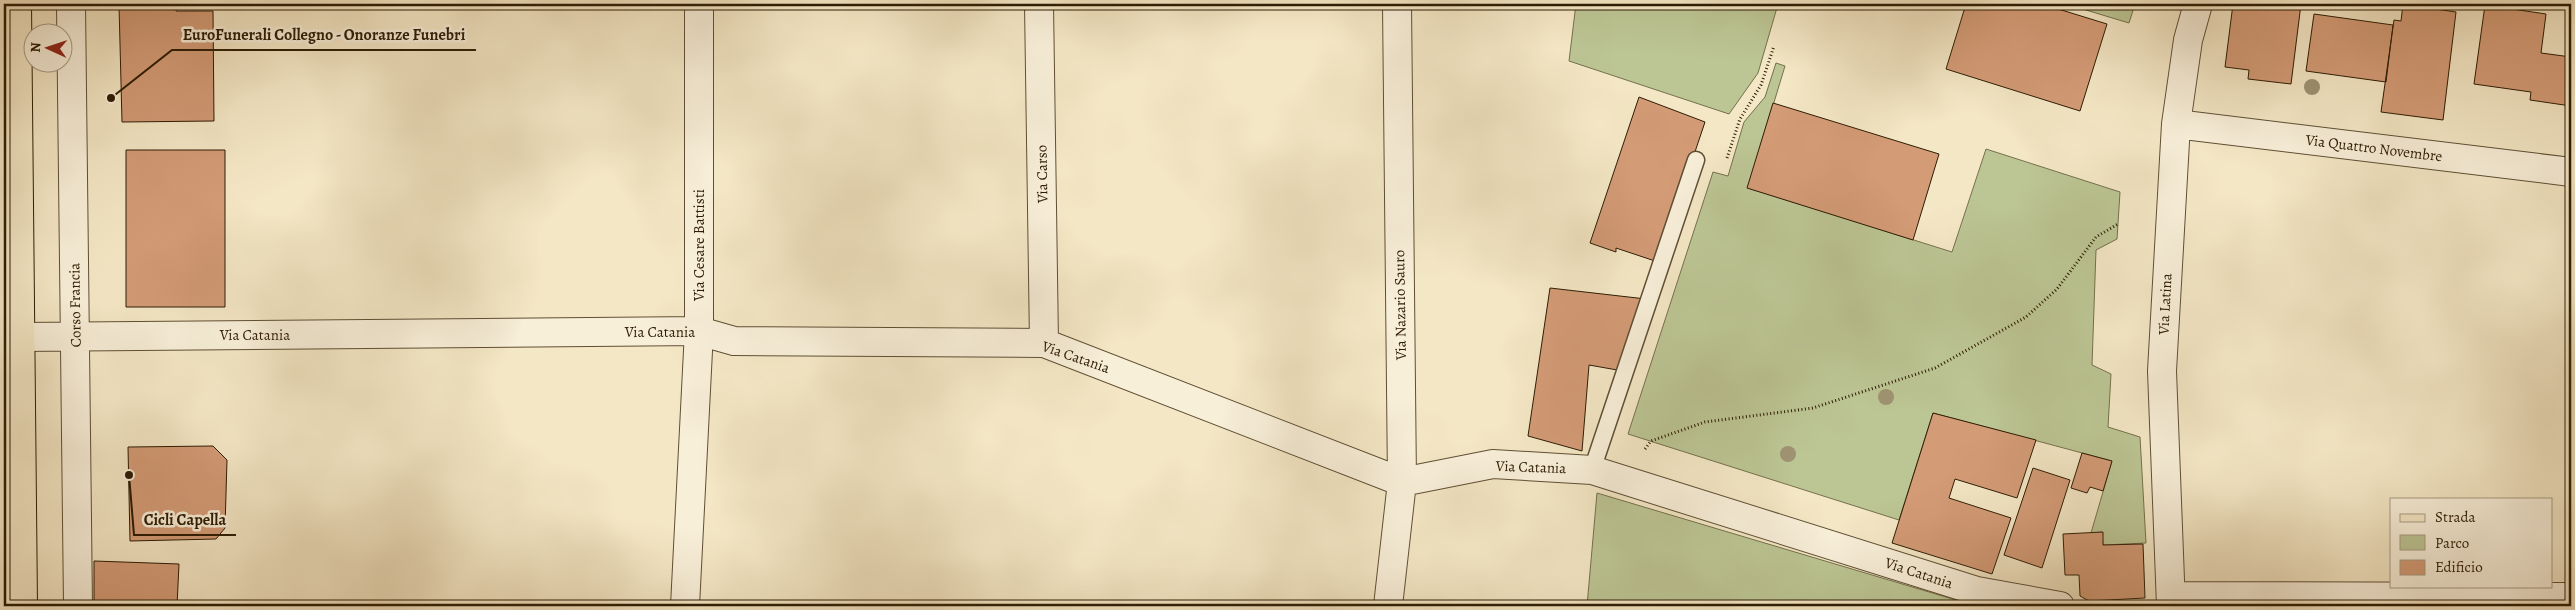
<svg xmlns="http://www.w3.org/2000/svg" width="2575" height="610" viewBox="0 0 2575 610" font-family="Alegreya,serif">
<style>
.green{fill:#bcc594;stroke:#74704c}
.building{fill:#d39b76;stroke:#2d1c04}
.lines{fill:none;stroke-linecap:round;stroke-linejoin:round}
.service-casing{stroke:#5f4f34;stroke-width:19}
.minor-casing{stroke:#5f4f34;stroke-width:30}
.primary-casing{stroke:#2d1c04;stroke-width:30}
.path{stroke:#2d1c04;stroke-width:3;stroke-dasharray:1 2.5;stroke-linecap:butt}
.service{stroke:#f8efd9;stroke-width:16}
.minor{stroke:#f8efd9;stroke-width:28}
.primary{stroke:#f4e7c5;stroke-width:28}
.tree{fill:#9e9372}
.labels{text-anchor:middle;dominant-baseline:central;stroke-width:5;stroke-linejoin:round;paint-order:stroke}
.street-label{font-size:15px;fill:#2d1c04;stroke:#f8efd9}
.leader{fill:none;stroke:#2d1c04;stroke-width:2}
.callout-dot{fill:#2d1c04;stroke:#f8efd9;stroke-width:2}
.callout-label{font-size:16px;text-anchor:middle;font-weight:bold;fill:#2d1c04;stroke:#f8efd9;stroke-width:5;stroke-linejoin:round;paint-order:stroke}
</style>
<rect width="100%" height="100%" fill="#f4e7c5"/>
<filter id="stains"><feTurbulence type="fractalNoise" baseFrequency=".004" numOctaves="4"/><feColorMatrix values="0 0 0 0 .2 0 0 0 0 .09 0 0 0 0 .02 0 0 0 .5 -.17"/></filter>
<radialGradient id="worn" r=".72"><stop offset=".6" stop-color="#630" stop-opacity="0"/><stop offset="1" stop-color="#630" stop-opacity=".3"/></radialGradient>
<path class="green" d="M1576,4H1778L1758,73L1729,114L1569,61Z
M2066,4H2135L2129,23Z
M1776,63L1785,66L1748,188L1952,252L1986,149L2120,192L2117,239L2096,250L2092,365L2111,374L2108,427L2140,437L2146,543L2103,545L2102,532L2091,533L2112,461L1933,413L1899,520L1628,434L1713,172L1728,176L1744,122L1765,97Z
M1597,493L1966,603L1965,606H1587Z"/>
<path class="building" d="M177,4L176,11H213L214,121L122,122L119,5Z
M1966,4H2042L2107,24L2080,111L1946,69Z
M2233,4H2301L2291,84L2248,79L2249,70L2225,67Z
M2403,4H2436V9L2456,12L2443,120L2381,112L2394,20L2401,21Z
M2485,5L2546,14L2541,53L2571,57V106L2530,100L2531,92L2474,84Z
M2314,14L2393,25L2386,82L2306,71Z
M1639,97L1705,122L1658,262L1616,248V252L1590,243Z
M1773,103L1939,154L1913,240L1747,188Z
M126,150H225V307H126Z
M1550,288L1646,299L1623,371L1589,365L1582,451L1528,436Z
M1933,413L2036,440L2017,498L1955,479L1949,498L2011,518L1992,574L1892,543Z
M213,446L227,460L225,528L216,539L130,541L128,447Z
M2082,453L2112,461L2103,491L2090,487L2087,493L2071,488Z
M2033,468L2070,480L2042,568L2004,555Z
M2103,532V545L2143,544L2145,598L2089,601L2080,596L2079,575H2065L2063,534Z
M94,561L179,564L177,606H94Z"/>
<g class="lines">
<defs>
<path id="service" d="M1592,470L1696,160"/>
<path id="minor" d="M71,4L78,606
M1039,4L1044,343
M2176,124L2571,172
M20,337L699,331L734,341L1044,343L1402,482L1493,464L1592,470L1977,591L2060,606
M2171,596L2571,597
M685,606L699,331V4
M1388,606L1402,482L1397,4
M2171,606L2162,371L2176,124L2188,40L2198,4"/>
<path id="primary" d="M17,4L23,606"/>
</defs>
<use href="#service" class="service-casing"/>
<use href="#minor" class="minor-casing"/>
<use href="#primary" class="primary-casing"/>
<path class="path" d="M1727,158L1740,119L1761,85L1774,46
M1645,449L1651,441L1705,422L1813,408L1935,368L2026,317L2057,289L2096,237L2118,224"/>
<use href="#service" class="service"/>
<use href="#minor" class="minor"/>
<use href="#primary" class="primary"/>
</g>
<g class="tree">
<circle cx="2312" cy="87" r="8"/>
<circle cx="1886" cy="397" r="8"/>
<circle cx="1788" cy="454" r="8"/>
</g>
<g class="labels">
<g class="street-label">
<text transform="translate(2374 148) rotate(7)">Via Quattro Novembre</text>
<text transform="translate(1042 174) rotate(-91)">Via Carso</text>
<text transform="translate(699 245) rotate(-90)">Via Cesare Battisti</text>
<text transform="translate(2165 304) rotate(-87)">Via Latina</text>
<text transform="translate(75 305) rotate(-91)">Corso Francia</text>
<text transform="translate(1400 305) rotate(-91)">Via Nazario Sauro</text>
<text x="660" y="332">Via Catania</text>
<text x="255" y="335">Via Catania</text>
<text transform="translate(1076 357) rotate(19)">Via Catania</text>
<text transform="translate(1531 467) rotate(2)">Via Catania</text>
<text transform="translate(1919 573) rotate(18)">Via Catania</text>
</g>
</g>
<path class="leader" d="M111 98L172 50H476M129 475L134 535H236"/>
<g class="callout-dot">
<circle cx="111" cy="98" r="5"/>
<circle cx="129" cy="475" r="5"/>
</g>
<g class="callout-label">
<text x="324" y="40">EuroFunerali Collegno - Onoranze Funebri</text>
<text x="185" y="525">Cicli Capella</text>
</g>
<rect width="2575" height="610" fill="none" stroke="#f4e7c5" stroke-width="20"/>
<rect x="5" y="5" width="2565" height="600" fill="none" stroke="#2d1c04" stroke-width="2.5"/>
<rect x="10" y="10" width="2555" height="590" fill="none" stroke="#2d1c04"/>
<rect x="2390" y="498" width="162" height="90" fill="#f8efd9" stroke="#a79b84"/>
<rect x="2400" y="514" width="25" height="8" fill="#f4e7c5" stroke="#a79b84"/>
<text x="2435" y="522" font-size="15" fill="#2d1c04">Strada</text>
<rect x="2400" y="535" width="25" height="15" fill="#bcc594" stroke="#a79b84"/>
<text x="2435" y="548" font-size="15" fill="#2d1c04">Parco</text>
<rect x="2400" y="560" width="25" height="15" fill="#d39b76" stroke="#a79b84"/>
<text x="2435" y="572" font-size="15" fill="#2d1c04">Edificio</text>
<g transform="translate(48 48) rotate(273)"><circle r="24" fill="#f8efd9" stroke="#a79b84"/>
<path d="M0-4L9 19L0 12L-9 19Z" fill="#8f2418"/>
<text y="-8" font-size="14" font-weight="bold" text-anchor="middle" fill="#2d1c04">N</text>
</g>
<rect width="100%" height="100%" filter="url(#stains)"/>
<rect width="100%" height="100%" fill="url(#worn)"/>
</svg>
